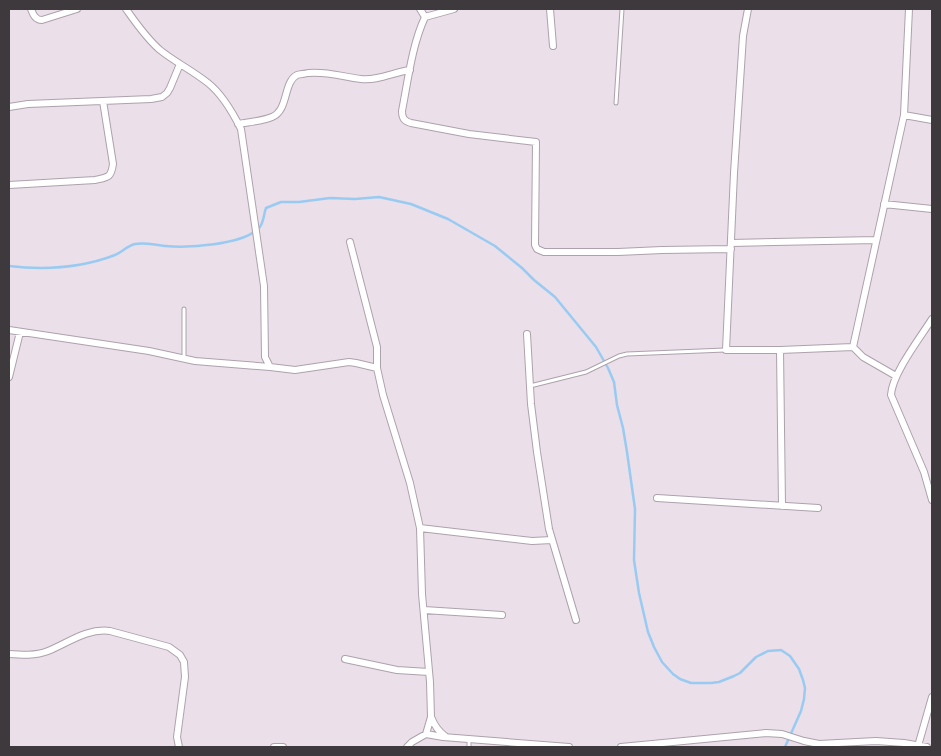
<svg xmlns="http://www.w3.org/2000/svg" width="941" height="756" viewBox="0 0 941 756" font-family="Quicksand,sans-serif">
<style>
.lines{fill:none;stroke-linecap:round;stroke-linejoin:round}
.stream{stroke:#99cbf2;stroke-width:2.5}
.lane-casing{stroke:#ada2ac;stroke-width:5}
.street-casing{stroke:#ada2ac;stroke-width:8}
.lane{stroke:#fff;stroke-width:3}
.street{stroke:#fff;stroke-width:6}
</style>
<rect width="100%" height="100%" fill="#ebdfea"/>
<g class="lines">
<path class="stream" d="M9,266C44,270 81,268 115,255C122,252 127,246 135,244C145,242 155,245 165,246C188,248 241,245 258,229C264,224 263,216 266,208L281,202H299L330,198L355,199L379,197L411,204L448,219L495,246L522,268L534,280L555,297L596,347L608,368L614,382L617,405L623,428L627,452L635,509L634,560L639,593L648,632L654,647L662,662L673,674L680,679L691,683H711L719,682L734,676L740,673L756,657L768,651L781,650L790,656L799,669L803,680L805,688L804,699L801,711L785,747"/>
<defs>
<path id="lane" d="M616,103L622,9
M184,359V309
M530,386L586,372L619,356L627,354L725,350
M469,747V739"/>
<path id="street" d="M31,9C33,14 35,20 42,20L77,9
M126,9C136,23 146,38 160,50C175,62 193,71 208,83C222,94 233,113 241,129L264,286L265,357L270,367L295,370L349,362L356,363L377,368L383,395L410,483L420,528L422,594L430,682L431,717L426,734
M420,9L425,17
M550,9L553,46
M748,9L743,36L734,173L726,350H780L853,347
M425,17C412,45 408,80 402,111C402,118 404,121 411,123L469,134L536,142L535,245L537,249L544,252H618L662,250L731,249
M425,17L454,9
M9,107L28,104L151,99L162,97L167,93L170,88L180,64
M904,115L932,120
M238,124C249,122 263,121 272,117C289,110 283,82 297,75C299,74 305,74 308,73C327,71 343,77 361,79C378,81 394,72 410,70
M9,185L95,180C108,177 111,178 113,164L103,101
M884,204L932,209
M350,242L377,347V368
M731,243L876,240
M932,319C920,338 892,374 891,395L924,472L932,500
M9,330L149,351L195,361L270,367
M527,334L531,404L537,452L549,529L576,620
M780,350L782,506
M896,376L863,357L853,347L904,115L909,9
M9,377L20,332
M657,498L818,508
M420,528L532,541L552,540
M424,610L502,615
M9,654C22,655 35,656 48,651C68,643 87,628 110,631L169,647L180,655L184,662L185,677L177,737L179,747
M345,659L397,670L429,672
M431,717C435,726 438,731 446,737
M918,746L932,697
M274,747H283
M407,747L412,742L426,734L443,737L569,747
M621,747L766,733L782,734L804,741L819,744L876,741L904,743L927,747"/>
</defs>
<use href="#lane" class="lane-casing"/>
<use href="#street" class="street-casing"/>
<use href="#lane" class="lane"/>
<use href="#street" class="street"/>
</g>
<rect width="941" height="756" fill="none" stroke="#3e393d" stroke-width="20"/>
</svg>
